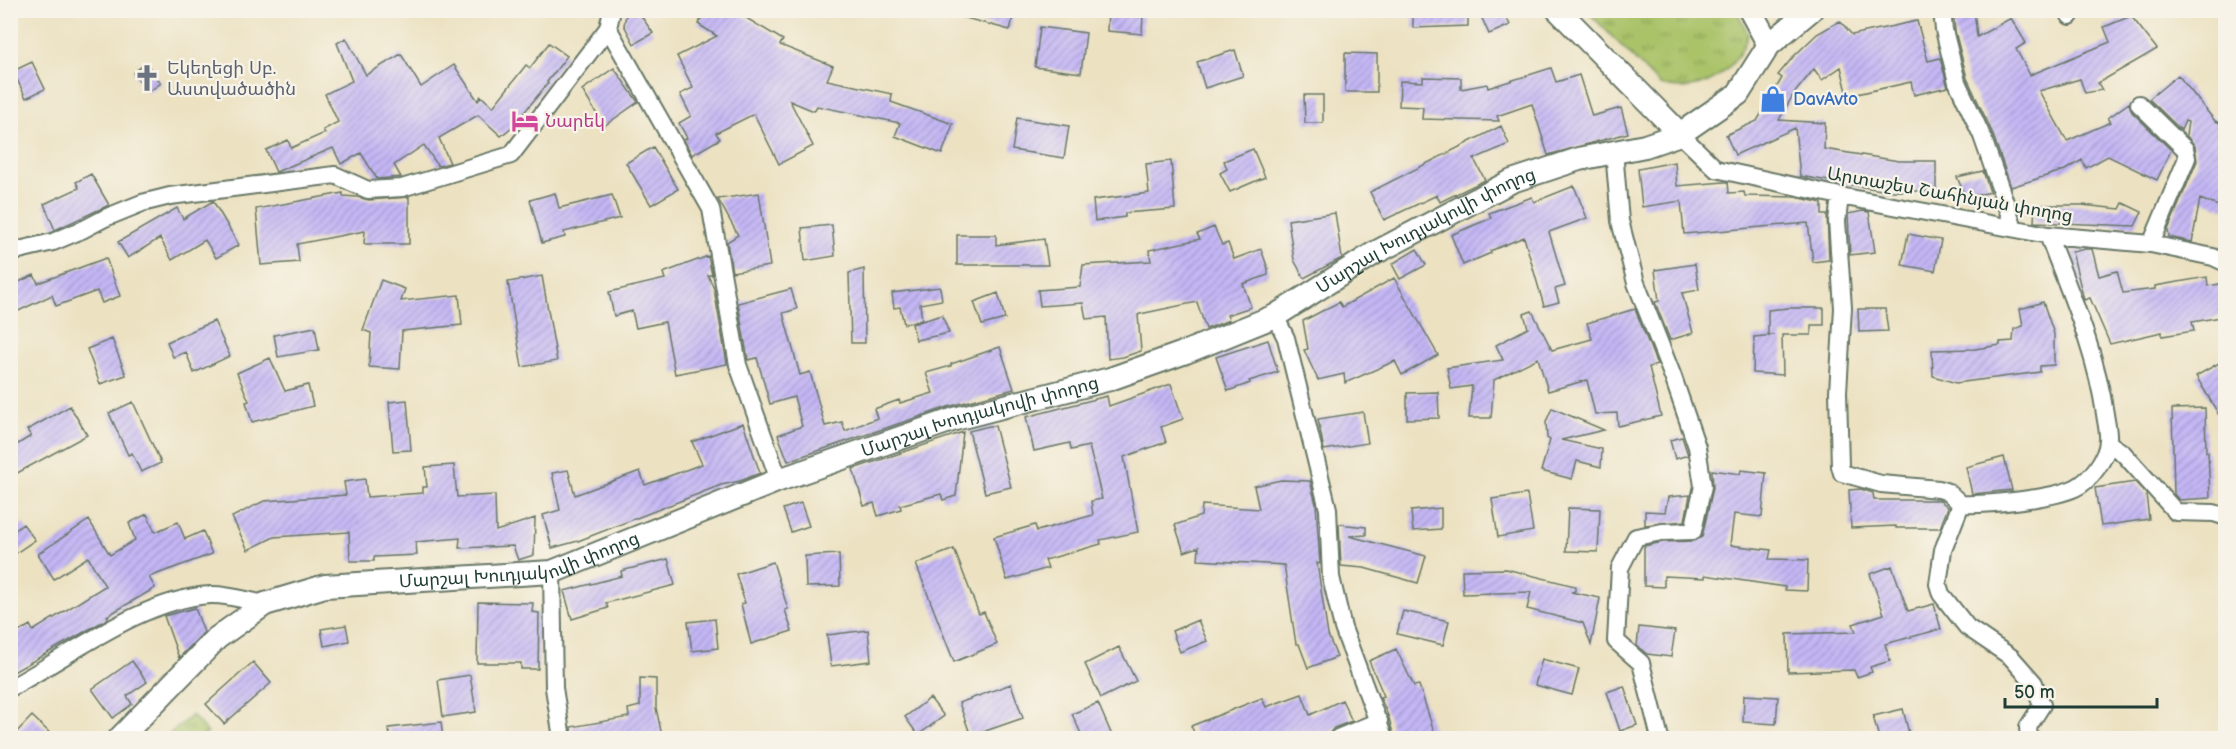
<svg xmlns="http://www.w3.org/2000/svg" width="2236" height="749" viewBox="0 0 2236 749" font-family="'Balsamiq Sans','Noto Sans Armenian',sans-serif">
<style>
.grass{fill:url(#grass-tufts);stroke:#64804e;stroke-width:1.5}
.building{fill:url(#building-hatch)}
.lines{fill:none;stroke-linecap:round;stroke-linejoin:round}
.street-casing{stroke:#677766;stroke-width:20}
.secondary-casing{stroke:#677766;stroke-width:26}
.street{stroke:#fff;stroke-width:16}
.secondary{stroke:#fff;stroke-width:22}
.labels{text-anchor:middle;dominant-baseline:central;stroke-width:4.5;stroke-linejoin:round;paint-order:stroke}
.worship-label{font-size:18px;fill:#5b616d;stroke:#f7f3e8;text-anchor:start}
.shop-label{font-size:18px;fill:#366cbe;stroke:#f7f3e8;text-anchor:start}
.hotel-label{font-size:18px;fill:#b23c85;stroke:#f7f3e8;text-anchor:start}
.street-label{font-size:18px;fill:#1f3d34;stroke:#f7f3e8}
</style>
<defs>
<pattern id="grass-tufts" width="24" height="20" patternUnits="userSpaceOnUse" patternTransform="scale(1.5)"><rect width="24" height="20" fill="#aac369"/><path d="M3 7l-1-3M5 7V3M7 7l1-3M15 17l-1-3M17 17v-4M19 17l1-3" fill="none" stroke="#8aa057"/></pattern>
<pattern id="building-hatch" width="6" height="6" patternUnits="userSpaceOnUse" patternTransform="scale(1.5)"><rect width="6" height="6" fill="#c5b7f6"/><path d="M-1 1l2-2M0 6l6-6M5 7l2-2" fill="none" stroke="#9f96c8"/></pattern>
</defs>
<rect width="100%" height="100%" fill="#f7f3e8"/>
<filter id="ink" filterUnits="userSpaceOnUse"><feTurbulence type="fractalNoise" baseFrequency=".0167" numOctaves="2"/><feDisplacementMap in="SourceGraphic" scale="12" xChannelSelector="R" yChannelSelector="G"/><feConvolveMatrix kernelMatrix="1 2 1 2 8 2 1 2 1" color-interpolation-filters="sRGB"/></filter>
<filter id="wash" filterUnits="userSpaceOnUse"><feTurbulence type="fractalNoise" baseFrequency=".008" numOctaves="4" result="noise"/><feDisplacementMap in="SourceGraphic" scale="24" xChannelSelector="R" yChannelSelector="G"/><feGaussianBlur stdDeviation="1.35" result="paint"/><feColorMatrix in="noise" values="0 0 0 0 0 0 0 0 0 0 0 0 0 0 0 0 0 1.4 0 .05"/><feComposite in="paint" operator="in"/></filter>
<g filter="url(#wash)">
<rect width="100%" height="100%" fill="#ece2c2"/>
<path class="grass" d="M1587,11H1737L1748,34C1735,74 1701,96 1660,85Z
M192,715L208,733L199,738H165Z"/>
<g id="blocks">
<path class="building" d="M627,10H637L653,33L634,44L624,25Z
M707,10H733L783,40L780,45L833,66L827,80L892,94L891,102L953,124L942,154L895,136L900,123L817,106L814,111L790,101L813,146L779,164L754,114L716,133L720,139L692,155L684,140L687,138L679,123L691,116L680,94L693,88L677,56L717,36L698,24Z
M958,10H1015L1010,30L958,16Z
M1413,10H1468V26L1413,28Z
M1492,10H1503L1510,25L1489,34L1481,16Z
M1953,10H1974L1977,37L2011,18L2026,43L2016,49L2030,75L2110,42L2104,27L2131,16L2157,49L2098,83L2102,90L2085,93L2080,79L2039,91L2067,141L2111,122L2108,118L2129,103L2132,112L2171,150L2157,180L2108,156L2086,168L2082,160L2065,170L2011,187L1992,132L1967,78L1955,31Z
M1108,11L1143,14L1142,34L1107,31Z
M1840,21L1852,35L1917,21L1928,61L1940,58L1948,87L1914,95L1911,82L1848,96L1841,67L1822,80L1814,69L1793,95L1779,120L1825,123L1824,149L1899,161H1936V191H1887L1800,176L1795,128L1735,155L1726,135L1757,121L1782,78L1778,75L1793,57L1817,34Z
M1040,27L1086,33L1081,73L1035,67Z
M346,38L366,75L401,54L421,87L454,65L478,101L481,96L493,107L526,65L530,68L549,43L567,56L547,82L548,83L513,126L501,136L478,115L439,138L450,163L438,166L424,145L394,165L401,177L377,179L361,153L341,164L333,148L276,172L266,150L288,140L291,148L325,133L323,130L338,122L325,94L352,81L337,43Z
M1235,50L1243,76L1205,88L1197,62Z
M1345,53L1377,54V92H1345Z
M32,62L45,89L26,98L13,71Z
M146,63L161,83L148,92L133,73Z
M614,68L638,102L604,126L582,90Z
M1551,68L1556,82L1579,75L1592,116L1621,108L1628,133L1548,155L1532,104L1497,116L1499,121L1422,119L1423,107L1399,106L1400,81L1423,82V77L1461,78V89L1487,84L1488,88Z
M2178,75L2215,121L2226,125V209L2200,199L2192,242L2169,237L2168,230L2197,161L2195,146L2186,135L2188,122L2185,121L2181,130L2149,99Z
M1304,95H1323V123H1305Z
M1017,118L1069,126L1064,158L1012,150Z
M1501,126L1509,144L1474,159L1485,180L1440,202L1437,195L1384,220L1370,192Z
M653,147L678,189L651,205L626,163Z
M1253,149L1265,177L1230,192L1220,173L1227,169L1224,161Z
M1171,161L1175,209L1125,213V217L1095,221L1093,200L1149,193L1146,164Z
M1675,162L1677,186L1724,182H1728L1729,193L1744,192L1745,196L1796,197L1822,203V215H1827L1829,260L1813,262L1808,223L1684,234L1681,201L1642,207L1638,169Z
M1983,171L1990,192L1966,198L1957,177Z
M91,174L109,205L55,230L44,204L79,188L76,182Z
M1574,186L1587,218L1549,232L1565,286L1555,289L1559,302L1544,306L1524,237L1490,251L1491,253L1463,265L1451,235L1491,218L1489,213L1532,197L1534,202Z
M343,193V196L357,197L369,200L409,197V244H364L365,231L297,244L299,262L261,265L256,209Z
M555,193L559,208L612,195L620,218L564,232L565,237L542,243L530,200Z
M759,193L770,266L732,272L727,242L738,235L718,199Z
M213,201L239,245L216,258L205,240L172,260L160,238L128,258L118,242L177,208L183,219Z
M2123,203L2142,212L2135,226L2034,222L2035,205H2082L2120,209Z
M1863,211L1869,212L1875,252L1850,255L1848,214Z
M1335,213L1342,258L1304,278L1294,260L1288,220Z
M832,225L835,256L805,261L802,228Z
M1214,227L1222,245L1228,243L1234,259L1261,249L1268,269V275L1243,284L1251,307L1227,315L1229,320L1206,329L1197,302L1140,314L1138,315L1141,351L1123,357L1108,359L1106,317L1086,319L1083,303L1040,306L1038,290L1080,287L1083,265L1151,261L1149,250L1200,239L1197,234Z
M1908,234L1941,240L1935,271L1902,265Z
M957,235H996V245L1044,239L1048,265H957Z
M1417,249L1426,265L1400,279L1392,264Z
M2085,249H2092L2099,276L2117,271L2123,293L2155,289V286L2207,277L2208,286L2226,283V316L2192,322L2194,331L2162,336V332L2110,344L2090,298L2084,300L2072,252Z
M708,256L712,275H708L714,289L727,364L675,374L665,322L636,328L632,311L614,316L609,292L665,279L663,273Z
M106,258L120,296L102,303L97,291L56,306L52,295L10,315V286L34,275L38,283Z
M1695,264L1699,290L1682,293L1693,333L1670,340L1655,302L1659,301L1655,270Z
M864,269L865,343H851L849,273Z
M542,276L557,361L522,367L508,282Z
M1394,278L1438,355L1402,375L1395,361L1345,383L1344,374L1318,380L1304,350L1308,349L1303,321L1339,302L1342,307Z
M381,280L405,289L401,301L459,295L462,325L402,331L400,369L369,367L371,333L363,330Z
M940,287L942,300L920,304L922,320L904,324L900,307L894,308L892,293Z
M791,289L797,309L783,313L800,375L810,372L825,426L842,422L845,431L877,418L874,409L899,400L900,403L933,393L926,373L951,366V364L1000,347L1014,389L951,406L788,461L778,435L802,426L794,397L770,404L757,358L748,360L738,303Z
M998,293L1005,319L982,325L974,302Z
M2043,302L2054,334V365L2040,366V372L1956,383L1933,376L1932,350L1975,349L2000,345V342L2013,341L2014,329L2023,326L2020,309Z
M1788,308H1824V325H1811V335H1782L1783,375L1753,373L1754,337L1774,335H1768V310Z
M1635,309L1657,365L1649,367L1661,416L1618,426L1617,413L1595,414L1587,380L1548,391L1538,358L1494,380L1491,418H1469L1472,386L1451,389L1447,368L1503,360L1496,345L1528,328L1524,314L1532,311L1552,350L1592,339L1587,323Z
M1858,309H1885L1888,331L1859,332Z
M942,315L949,333L916,340L912,324Z
M214,321L230,356L194,373L186,352L173,357L167,342Z
M315,327L319,350L278,357L274,335Z
M112,339L126,375L100,384L87,349Z
M1268,340L1278,372L1249,381L1250,383L1228,391L1216,357Z
M270,358L285,391L308,385L313,406L252,422L246,402L249,401L237,373Z
M2226,359V427L2196,376Z
M1171,384L1183,419L1161,427L1166,442L1124,457L1138,532L1100,540L1101,544L1045,560L1048,568L1007,580L994,537L1035,525L1037,531L1093,515L1091,501L1102,499L1089,446L1071,450L1070,443L1034,451L1026,417L1107,396L1109,406Z
M1438,392L1439,418L1407,419V393Z
M407,400L411,450L393,451L389,402Z
M133,402L161,463L141,472L132,453L128,455L109,413Z
M70,406L87,435L10,477V449L31,436L27,430Z
M1552,408L1604,430L1561,440L1602,449L1601,467L1577,461L1572,479L1541,471L1550,440L1547,438L1546,422Z
M2205,408L2206,452H2208L2210,498L2179,500L2174,494L2172,409Z
M1363,412L1368,443L1324,450L1318,419Z
M743,423L760,473L740,481L721,485L578,541L552,548L543,515L560,510L552,473L568,470L575,495L640,471L645,485L702,464L692,442Z
M989,426H995L1011,487L985,493L969,431Z
M963,432L956,496L943,500L941,494L900,505L901,509L878,516L874,503L864,506L853,469Z
M1682,437L1688,455L1675,459L1670,440Z
M2004,457L2012,490L1972,494L1966,467Z
M454,465L457,497L495,495L496,531L535,518L534,555L518,560L513,546L459,548L460,538L416,542L417,555L374,557V561H350L349,532L274,537L248,550L232,517L264,501L346,495L344,482L365,479L367,497L423,493V487H427L425,467Z
M1712,470L1740,474L1741,470L1766,473L1762,517L1734,514L1730,545L1771,550L1769,559L1808,560L1807,591L1785,590V587L1705,575V578L1664,576V587L1644,586V546L1663,542L1694,541L1702,537L1713,488Z
M1281,480L1310,481L1316,504L1320,564L1317,563L1328,635L1337,657L1308,668L1299,644H1296L1284,565L1198,560L1199,547L1184,552L1175,525L1201,516L1202,505L1259,509L1254,486Z
M2135,482L2146,494L2149,519L2101,526L2095,488Z
M1861,489L1873,493L1874,500H1939L1948,507L1940,528H1896V526L1851,528L1849,490Z
M1527,494L1533,531L1498,537L1492,499Z
M1690,495L1685,521L1645,525V511L1665,512L1668,497Z
M801,503L809,526L791,532L783,509Z
M1441,508V529L1413,531L1411,511Z
M1568,508L1600,509L1598,552L1566,551Z
M147,514L155,532L178,522L185,539L203,531L212,554L149,577L155,588L107,616L109,618L10,674V637L30,625L33,631L105,586L88,557L54,579L38,554L89,520L110,555L135,540L129,523Z
M23,524L35,540L10,557V534Z
M1339,524L1366,527V535L1349,536L1426,556L1418,583L1364,568L1341,566Z
M954,549L979,614L984,612L997,644L954,662L916,564Z
M839,554L840,586L806,587L805,556Z
M668,559L675,585L606,603L608,608L572,619L564,591L622,576L621,571Z
M773,562L788,609L785,610L792,631L751,644L741,604L745,603L736,574Z
M1892,566L1908,611L1934,604L1941,629L1885,644L1890,661L1870,667L1872,672L1857,677L1854,670L1788,672L1787,634L1856,632L1853,624L1884,614L1870,574Z
M1506,569L1575,586V591L1571,592L1600,598L1591,645L1583,623L1527,609L1531,592L1463,594L1462,570Z
M478,602L533,603L532,612L539,613L538,669H521V663H477Z
M195,608L204,632L179,658L164,616Z
M1403,611L1449,621L1443,645L1397,634Z
M715,619L718,648L692,651L688,622Z
M1198,620L1207,641L1180,652L1172,631Z
M346,625L349,641L324,646L321,629Z
M1639,627L1675,631L1671,657L1647,654L1637,646Z
M868,630L871,661L831,666L827,635Z
M1119,647L1136,681L1101,698L1085,664Z
M1396,649L1414,686L1419,685L1436,738H1394L1389,718L1380,697L1384,696L1369,661Z
M1542,659L1579,669L1572,695L1535,685Z
M132,661L147,682L127,696L132,704L113,718L92,689Z
M253,662L271,683L224,724L206,704Z
M470,675L476,712L443,717L438,680Z
M640,678L656,679V708L662,736L651,738H572L571,727L629,717L628,709L640,706Z
M1011,684L1023,718L971,736L959,703Z
M1624,686L1637,725L1620,731L1607,692Z
M1302,694L1310,715L1342,700L1352,721L1334,728L1329,734L1319,738H1197L1191,726L1262,698L1266,707Z
M1744,695L1778,697L1776,724L1743,722Z
M930,698L944,716L918,735L905,717Z
M1098,703L1113,738H1083L1072,714Z
M1903,709L1910,738H1879L1873,716Z
M32,716L55,738H11Z
M441,722L443,738H390L389,728Z"/>
</g>
</g>
<g filter="url(#ink)">
<use href="#blocks" fill-opacity="0" stroke="#677766" stroke-width="1.5"/>
<g class="lines">
<defs>
<path id="street" d="M1942,10L1944,30L1957,82L1982,136L2014,228
M2070,16L2073,10
M608,28L711,209L738,365L779,480
M2139,104L2185,149L2187,158L2151,244
M1680,134L1716,169L1840,196L2048,235L2151,244L2213,257L2226,263
M1614,151L1620,221L1636,283L1673,377L1697,447L1703,486L1693,531L1662,532L1636,537L1620,568L1616,641L1641,663L1660,738
M1840,196L1837,221L1843,308L1838,392L1840,466L1842,473L1881,484L1939,489L1948,492L1961,504C1987,505 2051,499 2075,488C2090,481 2107,458 2108,441C2109,433 2106,422 2105,414C2096,351 2070,293 2048,235
M10,255L19,250L53,242L84,229L105,218L142,203L170,196L335,175L368,190L402,188L511,155L608,28L612,10
M1275,316L1286,338L1328,509L1331,577L1343,628L1384,738
M2108,443L2123,453L2176,512L2214,513L2226,517
M1961,504L1943,550L1938,584L1941,594L1967,627L2011,657L2034,683L2042,705L2028,727L2029,738
M552,572L554,688L562,738
M10,688C70,656 142,599 210,595C227,594 248,601 265,604
M1338,738L1379,721"/>
<g id="secondary">
<path d="M1558,10L1680,134"/>
<path d="M1750,10L1769,45"/>
<path id="s1" d="M120,738L217,638L265,604L325,586L552,572L779,480L955,419L1110,379L1186,352L1275,316L1373,254L1512,181L1579,159L1645,146L1680,134L1738,94L1769,45L1811,10"/>
</g>
</defs>
<use href="#street" class="street-casing"/>
<use href="#secondary" class="secondary-casing"/>
<use href="#street" class="street"/>
<use href="#secondary" class="secondary"/>
</g>
</g>
<defs>
<symbol id="church-bare" viewBox="-9 -9 18 18"><path d="M-1.2-6h2.4v3.5h3.3v2.4h-3.3V6h-2.4V-.1h-3.3v-2.4h3.3Z" fill="#6b7280" stroke="#f7f3e8" stroke-width="2.5" paint-order="stroke"/></symbol>
<symbol id="shop-bare" viewBox="-9 -9 18 18"><path d="M-5-2.5h2.3a2.7 3.5 0 0 1 5.4 0H5L5.5 6h-11ZM-1.5-2.5h3a1.5 2.3 0 0 0-3 0Z" fill="#3f7fe0" stroke="#f7f3e8" stroke-width="2.5" paint-order="stroke"/></symbol>
<symbol id="hotel-bare" viewBox="-9 -9 18 18"><path d="M-6-4.5h1.5V1H6V5H4.5V3h-9V5H-6ZM-4 0a1.8 1.8 0 1 1 3.6 0ZM.5 0V-2.5h3Q6-2.5 6 0Z" fill="#d1479c" stroke="#f7f3e8" stroke-width="2.5" paint-order="stroke"/></symbol>
</defs>
<g fill-rule="evenodd">
<use href="#church-bare" x="128" y="59" width="38" height="38"/>
<use href="#shop-bare" x="1754" y="80" width="38" height="38"/>
<use href="#hotel-bare" x="506" y="102" width="38" height="38"/>
</g>
<g class="labels">
<g class="worship-label">
<text x="167" y="68">Եկեղեցի Սբ.<tspan x="167" dy="21">Աստվածածին</tspan></text>
</g>
<g class="shop-label">
<text x="1793" y="99">DavAvto</text>
</g>
<g class="hotel-label">
<text x="545" y="121">Նարեկ</text>
</g>
<g class="street-label">
<text transform="translate(1950 195) rotate(10)">Արտաշես Շահինյան փողոց</text>
<text stroke="none"><textPath href="#s1" startOffset="1430">Մարշալ Խուդյակովի փողոց</textPath></text>
<text stroke="none"><textPath href="#s1" startOffset="944">Մարշալ Խուդյակովի փողոց</textPath></text>
<text stroke="none"><textPath href="#s1" startOffset="458">Մարշալ Խուդյակովի փողոց</textPath></text>
</g>
</g>
<rect width="2236" height="749" fill="none" stroke="#f7f3e8" stroke-width="36"/>
<path d="M2005 698v9h152v-9" fill="none" stroke="#1f3d34" stroke-width="3"/>
<text x="2014" y="698" font-size="18" fill="#1f3d34" stroke="#f7f3e8" stroke-width="4.5" paint-order="stroke">50 m</text>
</svg>
